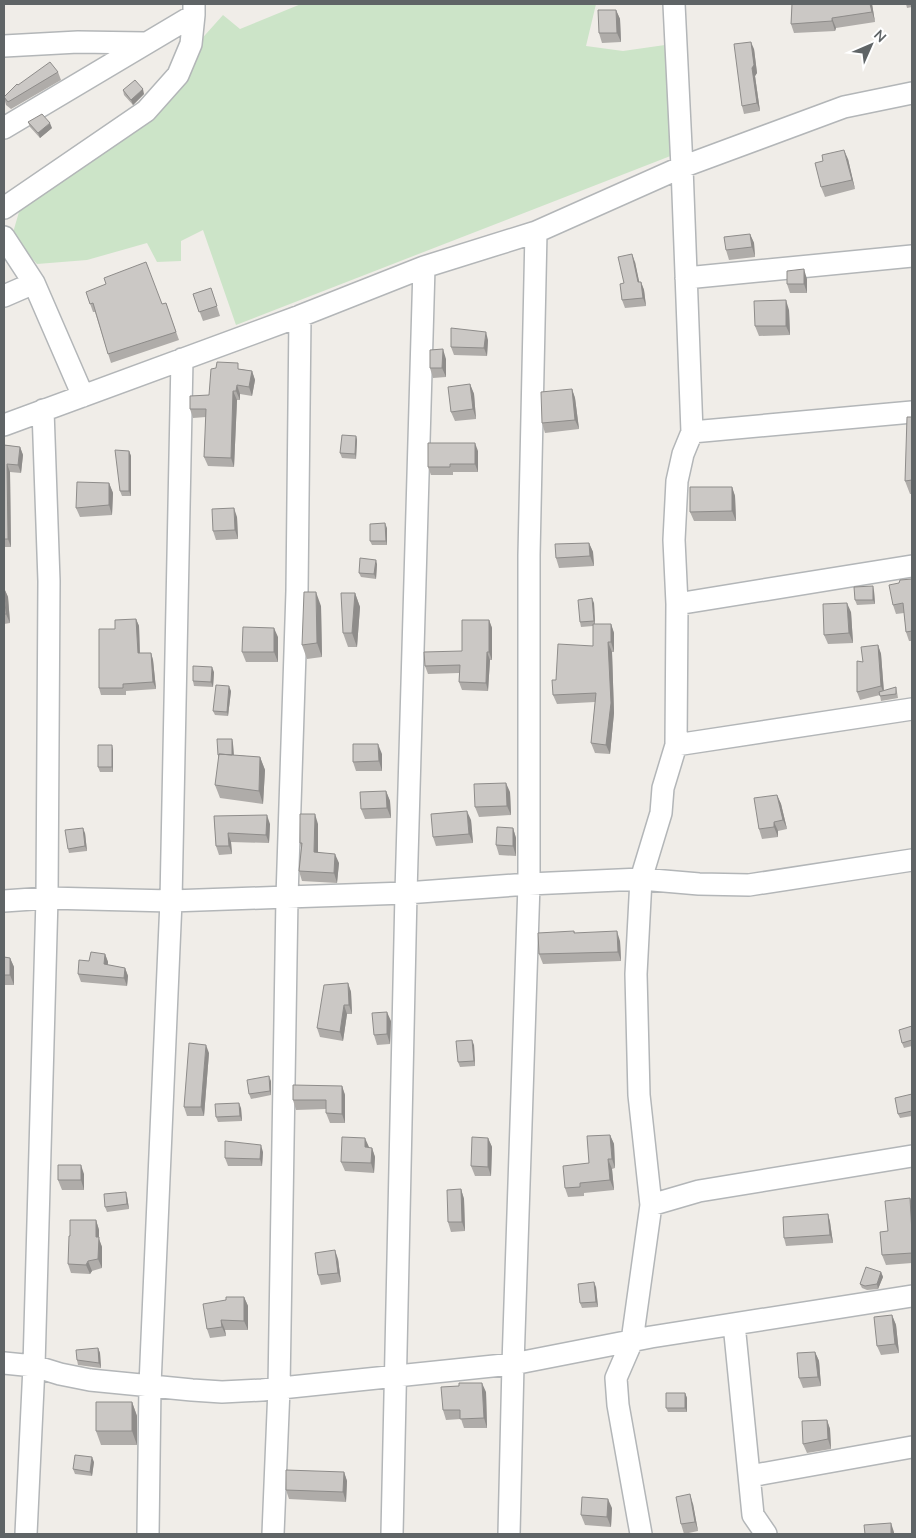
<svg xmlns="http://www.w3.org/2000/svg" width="916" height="1538" viewBox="0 0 916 1538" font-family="'Nunito Sans',sans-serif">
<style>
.green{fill:#cce4c8}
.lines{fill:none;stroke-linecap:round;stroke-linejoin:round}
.street-casing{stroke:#b3b6b8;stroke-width:24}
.street{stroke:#fff;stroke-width:21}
.wall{fill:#afaca9}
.shaded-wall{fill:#8e8c8a}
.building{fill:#cbc8c5;stroke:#8e8c8a}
</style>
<rect width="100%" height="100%" fill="#f0ede8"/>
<path class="green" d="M301,4H596L586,46L623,51L686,42L691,148L236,325L203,230L181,241V261L157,262L147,243L87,260L37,264L12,236L21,205L163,108L197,44L223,15L240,29Z"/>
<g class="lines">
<defs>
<path id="street" d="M4,46L78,42L145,43
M4,128L194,15V4
M4,208L146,111L178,75L191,44L194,15
M4,237L34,283L83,396
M686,278L912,256
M4,296L34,283
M4,425L300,316L424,267L536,232L682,167L844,107L912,93
M692,432L912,412
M677,604L912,566
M676,745L912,709
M4,901L47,898L171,901L287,897L406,893L529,884L641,879L699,884L749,885L912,860
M651,1205L699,1191L912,1156
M734,1324L753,1515L766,1534
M4,1363L34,1366L60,1374L90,1380L192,1390L222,1392L262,1390L513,1364L651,1337L912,1296
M750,1476L912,1447
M26,1534L34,1366L47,898L49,581L43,410
M148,1534L150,1385L171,901L182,359
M273,1534L279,1388L287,897L297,591L300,316
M392,1534L406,893L424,267
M509,1534L513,1364L529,884V555L536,232
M641,1534L618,1405L616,1378L632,1341L651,1205L639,1095L636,974L641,879L661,813L663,788L676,745L677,604L674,540L677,481L683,454L692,432L682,167L674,4"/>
</defs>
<use href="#street" class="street-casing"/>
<use href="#street" class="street"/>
</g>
<path class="wall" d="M792,4H872L875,22L836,28L835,31L794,33L791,24Z
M906,4H912V7L907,8Z
M616,10L620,19L621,42L602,43L599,33Z
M754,49L757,73L755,76L760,111L744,114L742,106Z
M58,72L61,80L11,109L6,105L4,97L18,85Z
M123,90L144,94L133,105L124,95Z
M28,122L52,128L40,138L30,127Z
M848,159L855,189L825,197L821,187Z
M750,234L754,243L755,257L729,260L726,250Z
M635,262L639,282H641L644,290L646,306L625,308L622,300L624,283Z
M807,279V293H790L787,284Z
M211,288L220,316L203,321L193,294Z
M86,292L162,304L166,303L179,340L111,363L95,312H93Z
M789,310L790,335L759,336L755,326Z
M488,340L487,356L454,355L451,347Z
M446,359V377L433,378L430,368Z
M240,369L252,371L255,380L252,396L240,394V400H237L234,467L208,466L204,457L206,417L193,418L190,409L209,395Z
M470,384L474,394L476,419L455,421L451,412Z
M572,389L575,398L579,429L545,433L542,423Z
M912,417V494H910L905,481Z
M356,436L357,440L356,459L342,458L340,453Z
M4,445L20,447L23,455L21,473L10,472L11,547H4Z
M129,451L131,456V496H122L120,491Z
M478,451V472H453V475H431L428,467Z
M109,483L113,493L112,515L80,517L76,508Z
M732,487L735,496L736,521H694L690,512Z
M237,517L238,539L216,540L213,531Z
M387,528V545H372L370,541Z
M589,543L593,552L594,566L559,568L556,558Z
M377,564L376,579L361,577L359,573Z
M912,579V641H909L906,632L904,613L896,614L893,605L899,583Z
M4,588L8,597L10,623L4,624Z
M874,591L875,604L857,605L855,600Z
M355,593L360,607L357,647H348L343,633Z
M594,603L595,624H611L614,633V652H612L614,713L610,754L595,753L591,743L595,702L557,704L553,695L556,680L593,646V626L581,627L580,622Z
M321,606L322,657L307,659L302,645Z
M851,612L853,643L828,644L824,635Z
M136,619L139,626L140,653H151L153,660L156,689L126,691V695H101L99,688L115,629Z
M489,620L492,628V660H490L488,691L462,690L459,682V673L428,674L425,666L462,651Z
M278,637V662H246L242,652Z
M878,645L881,654L884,691L896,687L897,692L898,698L881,701L880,695L860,700L857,692L863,662Z
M214,672L213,687L194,686L193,681Z
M231,691L228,716L215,715L213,711Z
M232,739L233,744L234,755L260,757L265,770L263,804L220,798L215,785L219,758L218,755Z
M113,750V772H100L98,767Z
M382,754V771H356L353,762Z
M386,791L390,801L391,818L365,819L361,809Z
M510,792L511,815L479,817L475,807Z
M777,795L781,804L787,829L778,831V837L762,839L759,829Z
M214,816L270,824L269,843L231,842L232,854L219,855L216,846Z
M471,820L473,843L436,846L433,837Z
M318,824V852L339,863L337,883L302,881L299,871L301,848L300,843Z
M513,828L516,838V856L499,855L496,845Z
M85,833L87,851L69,853L68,849Z
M574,931L575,933L620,941L621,961L543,964L539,954Z
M105,954L108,962V965L125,968L128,976L127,986L81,982L78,974L89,961Z
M4,957L10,958L14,967V985H4Z
M348,983L351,992L352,1014H347L343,1041L320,1037L317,1028Z
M391,1021L390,1044L377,1045L374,1035Z
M912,1026V1046L904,1048L902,1043Z
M474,1045L475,1066L460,1067L458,1062Z
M209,1053L204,1116H187L184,1107Z
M271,1081V1095L251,1099L249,1094Z
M342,1086L345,1095V1123H330L326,1113V1109L296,1110L293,1100Z
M912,1096V1116L900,1118L898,1114Z
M241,1108L242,1121L218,1122L216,1117Z
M610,1135L614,1144L615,1168L612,1169L614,1190L584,1193V1196L568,1197L565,1188L589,1163Z
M488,1138L492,1147L491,1176H475L471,1166Z
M372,1148L375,1157L374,1173L345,1171L341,1162Z
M263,1152L262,1166H228L225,1158Z
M84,1174V1190H62L58,1180Z
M461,1189L464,1199L465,1231L451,1232L448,1222Z
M127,1196L129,1209L107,1212L105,1207Z
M910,1198L912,1204V1263L886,1265L882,1255L888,1231Z
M828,1214L830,1222L833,1243L786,1246L784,1238Z
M96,1220L99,1230V1239L102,1247V1268L92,1271L90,1274L71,1273L68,1264L70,1236Z
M338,1259L341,1282L321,1285L318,1275Z
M881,1272L883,1277L878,1289L867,1290L862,1288L860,1284Z
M596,1287L598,1307L582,1308L580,1303Z
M244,1297L248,1306V1330H225L226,1336L210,1338L207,1329L226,1300Z
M892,1315L896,1325L899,1353L881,1355L877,1346Z
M98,1348L100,1353L101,1368L78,1365L77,1360Z
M815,1352L819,1361L821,1386L803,1388L799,1378Z
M459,1386L486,1392L487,1428H464L461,1419L446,1420L443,1410Z
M685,1393L687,1398V1412H668L666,1408Z
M132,1402L137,1416V1445H101L96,1431Z
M827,1420L830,1429L831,1449L807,1453L803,1444Z
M94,1462L92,1476L75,1474L73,1469Z
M344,1472L347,1481L346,1502L289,1499L286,1490Z
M693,1504L698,1531L684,1534L681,1524Z
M612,1508L611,1527L585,1525L581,1515Z"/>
<path class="shaded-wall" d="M870,4H872L875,22L872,12Z
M616,10L620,19L621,42L617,33Z
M832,18L836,28L835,31L832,21Z
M751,42L754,49L757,73L755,76L760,111L757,103L752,68Z
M143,89L144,94L133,105L131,100Z
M50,123L52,128L40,138L38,133Z
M844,150L848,159L855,189L852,180Z
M750,234L754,243L755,257L752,247Z
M632,254L635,262L641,290L638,282Z
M804,269L807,279V293L804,284Z
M641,282L644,290L646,306L643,298Z
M786,300L789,310L790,335L786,326Z
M486,332L488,340L487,356L484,348Z
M443,349L446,359V377L442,368Z
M252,371L255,380L252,396L249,387Z
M470,384L474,394L476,419L473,409Z
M237,385L240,394V400L236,391Z
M572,389L575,398L579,429L575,420Z
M233,391L237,400L234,467L231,458Z
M356,436L357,440L356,459L355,454Z
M475,443L478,451V472L475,464Z
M20,447L23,455L21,473L18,465Z
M129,451L131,456V496L129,491Z
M7,464L10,472L11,547L8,539Z
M109,483L113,493L112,515L109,505Z
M732,487L735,496L736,521L732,511Z
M234,508L237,517L238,539L235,530Z
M385,523L387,528V545L386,541Z
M589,543L593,552L594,566L590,556Z
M376,560L377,564L376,579L374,574Z
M873,586L874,591L875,604L873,600Z
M4,588L8,597L10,623L6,614Z
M316,592L321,606L322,657L317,643Z
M355,593L360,607L357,647L352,633Z
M592,598L594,603L595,625L594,621Z
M847,603L851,612L853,643L849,633Z
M136,619L139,626L140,660L138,653Z
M489,620L492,628V660L489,652Z
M611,624L614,633V652L611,642Z
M274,628L278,637V662L274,652Z
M608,642L612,652L614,713L610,754L606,745Z
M878,645L881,654L884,694L881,686Z
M487,652L490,660L488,691L486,683Z
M151,653L153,660L156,689L153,682Z
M212,667L214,672L213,687L211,682Z
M229,686L231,691L228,716L227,712Z
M232,739L233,744L234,760L232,755Z
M378,744L382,754V771L379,761Z
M112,745L113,750V772L112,767Z
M260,757L265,770L263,804L259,791Z
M506,783L510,792L511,815L507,806Z
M386,791L390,801L391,818L387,808Z
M777,795L781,804L787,829L783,820Z
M467,811L471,820L473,843L469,834Z
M315,814L318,824V861L314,852Z
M267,815L270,824L269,843L266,835Z
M774,822L778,831V837L774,827Z
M83,828L85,833L87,851L85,846Z
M513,828L516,838V856L513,846Z
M228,833L231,842L232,854L229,846Z
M335,854L339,863L337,883L334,873Z
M617,931L620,941L621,961L618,952Z
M105,954L108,962L107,973L104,964Z
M10,958L14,967V985L10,975Z
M125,968L128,976L127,986L124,978Z
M348,983L351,992L352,1014L349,1005Z
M344,1005L347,1014L343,1041L340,1032Z
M387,1012L391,1021L390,1044L387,1034Z
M472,1040L474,1045L475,1066L474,1061Z
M206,1045L209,1053L204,1116L201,1107Z
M269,1076L271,1081V1095L270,1091Z
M342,1086L345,1095V1123L342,1114Z
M239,1103L241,1108L242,1121L240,1116Z
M610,1135L614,1144L615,1168L612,1159Z
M365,1138L369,1147H365Z
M488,1138L492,1147L491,1176L488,1167Z
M261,1145L263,1152L262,1166L260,1159Z
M372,1148L375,1157L374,1173L371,1163Z
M608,1159L612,1169L614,1190L610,1180Z
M81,1165L84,1174V1190L81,1180Z
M461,1189L464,1199L465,1231L462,1222Z
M126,1192L127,1196L129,1209L127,1204Z
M910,1198L912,1204V1233Z
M828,1214L830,1222L833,1243L830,1235Z
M96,1220L99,1230V1239L102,1247V1268L98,1259L96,1237Z
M335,1250L338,1259L341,1282L338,1273Z
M88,1261L92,1271L90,1274L86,1265Z
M881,1272L883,1277L878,1289L877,1284Z
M594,1282L596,1287L598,1307L596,1302Z
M244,1297L248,1306V1330L244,1321Z
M892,1315L896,1325L899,1353L895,1344Z
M221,1320L225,1330L226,1336L222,1327Z
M98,1348L100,1353L101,1368L99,1363Z
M815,1352L819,1361L821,1386L818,1377Z
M482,1383L486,1392L487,1428L484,1418Z
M685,1393L687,1398V1412L685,1408Z
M132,1402L137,1416V1445L132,1431Z
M827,1420L830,1429L831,1449L828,1439Z
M92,1457L94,1462L92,1476L90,1472Z
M344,1472L347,1481L346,1502L343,1492Z
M690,1494L693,1504L698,1531L695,1522Z
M608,1499L612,1508L611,1527L607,1517Z
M891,1523L894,1532V1534H891Z"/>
<path class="building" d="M792,4H870L872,12L832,18V21L791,24Z
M598,10H616L617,33H599Z
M751,42L754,65L752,68L757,103L742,106L734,44Z
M50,62L58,72L8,102L4,97L17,84L18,85Z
M135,80L143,89L131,100L123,90Z
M42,114L50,123L38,133L28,122Z
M844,150L852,180L821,187L815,163L823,161L822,155Z
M750,234L752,247L726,250L724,237Z
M632,254L638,282H641L643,298L622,300L620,284L624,283L618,257Z
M146,262L162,304L166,303L176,332L108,354L93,303L90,304L86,292L106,284L104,278Z
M804,269V284H787V271Z
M211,288L217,306L199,312L193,294Z
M786,300V326H755L754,301Z
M451,328L486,332L484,348L451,347Z
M443,349L442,368H430V350Z
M217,362L238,363V369L252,371L249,387L237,385L236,391H233L231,458L204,457L206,409H190V396L209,395L211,369L216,368Z
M470,384L473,409L451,412L448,387Z
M572,389L575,420L542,423L541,392Z
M907,417H912V480L905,481Z
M342,435L356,436L355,454L340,453Z
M428,443H475V464H450V467H428Z
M4,445L20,447L18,465L7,464L8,539H4Z
M115,450L129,451V491H120Z
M77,482L109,483V505L76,508Z
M690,487H732V511L690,512Z
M234,508L235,530L213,531L212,509Z
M385,523L386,541H370V524Z
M589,543L590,556L556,558L555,544Z
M360,558L376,560L374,574L359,573Z
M912,579V631L906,632L903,603L893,605L889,585L899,583L900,580Z
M873,586V600H855L854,587Z
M4,588L6,614H4Z
M304,592H316L317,643L302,645Z
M341,593H355L352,633H343Z
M592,598L594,621L580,622L578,600Z
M847,603L849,633L824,635L823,604Z
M136,619L138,653H151L153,682L123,684V688H99V629H115V620Z
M462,620H489V652H487L486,683L459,682L460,665L425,666L424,652L462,651Z
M593,624H611V642H608L611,703L606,745L591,743L596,693L553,695L552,680H556L558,644L593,646Z
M243,627L274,628V652H242Z
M878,645L881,686L857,692V661L863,662L861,647Z
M193,666L212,667L211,682L193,681Z
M216,685L229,686L227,712L213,711Z
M896,687V694L880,696L879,692Z
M217,739H232V755L219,754V755H218Z
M353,744H378L379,761L353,762Z
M98,745H112V767H98Z
M219,754L260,757L259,791L215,785Z
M506,783L507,806L475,807L474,784Z
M386,791L387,808L361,809L360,792Z
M777,795L783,820L774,822V827L759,829L754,798Z
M467,811L469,834L433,837L431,814Z
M300,814H315L314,852L335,854L334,873L299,871L302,843H300Z
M267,815L266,835L228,833L229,846H216L214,816Z
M497,827L513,828V846L496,845Z
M83,828L85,846L68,849L65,830Z
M574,931V933L617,931L618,952L539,954L538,933Z
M91,952L105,954L104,964L125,968L124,978L78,974L79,960L89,961Z
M4,957L10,958V975H4Z
M348,983L349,1005H344L340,1032L317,1028L324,985Z
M387,1012V1034L374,1035L372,1013Z
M912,1026V1040L902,1043L899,1030Z
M472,1040L474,1061L458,1062L456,1041Z
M189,1043L206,1045L201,1107H184Z
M269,1076L270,1091L249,1094L247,1080Z
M293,1085L342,1086V1114L326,1113V1100H293Z
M912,1094V1111L898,1114L895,1098Z
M239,1103L240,1116L216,1117L215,1104Z
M610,1135L612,1159H608L610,1180L580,1183V1187L565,1188L563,1166L589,1163L587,1136Z
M342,1137L365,1138V1147L372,1148L371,1163L341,1162Z
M472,1137L488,1138V1167L471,1166Z
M225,1141L261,1145L260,1159L225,1158Z
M58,1165H81V1180H58Z
M461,1189L462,1222H448L447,1190Z
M126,1192L127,1204L105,1207L104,1194Z
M910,1198L912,1233V1253L882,1255L880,1232L888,1231L885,1201Z
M828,1214L830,1235L784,1238L783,1217Z
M70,1220H96V1237H99L98,1259L88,1261L86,1265L68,1264L69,1236H70Z
M335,1250L338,1273L318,1275L315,1253Z
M866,1267L881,1272L877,1284L865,1286L860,1284Z
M594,1282L596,1302L580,1303L578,1284Z
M226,1297H244V1321L221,1320L222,1327L207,1329L203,1304L226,1300Z
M892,1315L895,1344L877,1346L874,1317Z
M98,1348L99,1363L77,1360L76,1350Z
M815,1352L818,1377L799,1378L797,1353Z
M459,1383H482L484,1418L460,1419V1410H443L441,1387L459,1386Z
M666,1393H685V1408H666Z
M96,1402H132V1431H96Z
M827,1420L828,1439L803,1444L802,1421Z
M75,1455L92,1457L90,1472L73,1469Z
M286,1470L344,1472L343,1492L286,1490Z
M690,1494L695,1522L681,1524L676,1497Z
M582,1497L608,1499L607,1517L581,1515Z
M891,1523V1534H865L864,1525Z"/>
<rect width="916" height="1538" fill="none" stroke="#5f6466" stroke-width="10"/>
<g transform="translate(871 45) rotate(45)" stroke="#ffffff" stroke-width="4" paint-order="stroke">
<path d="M0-4L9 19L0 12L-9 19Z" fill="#5f6466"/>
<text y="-8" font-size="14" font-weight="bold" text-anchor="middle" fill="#5f6466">N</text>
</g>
</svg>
